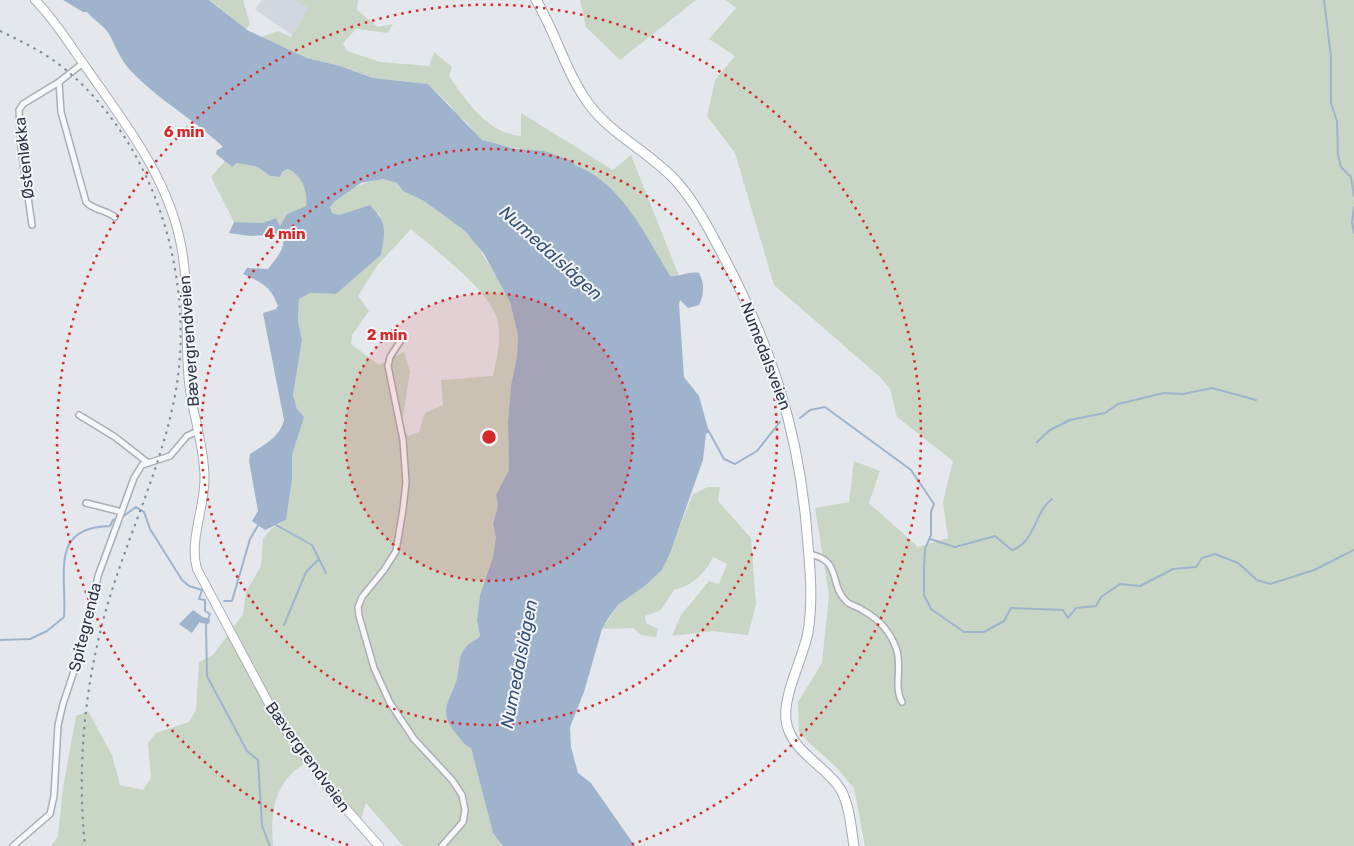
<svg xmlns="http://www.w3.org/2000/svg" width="1354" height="846" viewBox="0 0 1354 846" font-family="Rubik,sans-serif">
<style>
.built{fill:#d2d6de}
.green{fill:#c9d6c5;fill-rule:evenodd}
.water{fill:#9fb4cc}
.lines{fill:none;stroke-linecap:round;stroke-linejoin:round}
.stream{stroke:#9fb4cc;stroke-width:2}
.canal{stroke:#9fb4cc;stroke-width:6}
.minor-casing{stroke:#a9aeb7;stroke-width:8}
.secondary-casing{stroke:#a9aeb7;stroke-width:10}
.primary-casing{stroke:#a3abb8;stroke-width:11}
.minor{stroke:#f7f8fa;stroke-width:5}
.secondary{stroke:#fff;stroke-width:8}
.primary{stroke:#fff;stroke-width:9}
.rail{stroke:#7d8696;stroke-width:2;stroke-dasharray:2.5 5;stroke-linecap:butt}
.ring{fill:none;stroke:#d62828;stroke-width:2.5;stroke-dasharray:2.5 5}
.labels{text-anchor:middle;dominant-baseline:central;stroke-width:4;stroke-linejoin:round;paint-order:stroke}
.street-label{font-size:16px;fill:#2b3445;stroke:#f4f6f9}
.water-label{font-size:18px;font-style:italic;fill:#34527a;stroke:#f4f6f9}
.centre{fill:#d62828;stroke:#f4f6f9;stroke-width:2.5}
.ring-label{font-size:15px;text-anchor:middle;font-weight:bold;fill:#d62828;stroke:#f4f6f9;stroke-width:4;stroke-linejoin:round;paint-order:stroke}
</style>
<rect width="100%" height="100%" fill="#e4e7ec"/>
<path class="built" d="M262,0H298L320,2L296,38L255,9Z"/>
<path class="green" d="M210,0H243L250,24L246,30Z
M294,0H358L357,10L378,27L393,24L388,33L356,29L343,43L347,51L380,62L429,66L434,52L452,67L449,76C467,102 487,133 521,136V113L613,170L631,155L679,276L670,277C645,237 621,182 575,165L573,161C543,148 515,152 485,141C474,137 470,120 457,116L451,106L428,84L373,78L340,66L307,58L261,37L278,31L291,37L309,8Z
M580,0H696L620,60L586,27Z
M726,0H1354V846H865L854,788L836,767L799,733L798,702L822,663L829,595L815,508L849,502L854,461L880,471L869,503L918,547L948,538L943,502L953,461L897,417L890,389L880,377L774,285L735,153L707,116L715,80L735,56L709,39L736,8Z
M225,161L231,167L237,163L258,167L270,176L280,177L282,172L288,169C302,176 308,191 306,206L287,214L280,226L276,219L263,223L234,222L211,177Z
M383,179L397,183L403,191L424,201L465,231L475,242L504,289L510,302L518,335L517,357L511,385L508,422L509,470L496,495L498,506L493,524L496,537L493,557L480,595L477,621L480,636C476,641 469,643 465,648C457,658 460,670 456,682C447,706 438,712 457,735C462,741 465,746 471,748L493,833L503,846H403L366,803L360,822L306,763C274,781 270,813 273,846H51L58,836L63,788L76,716L88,711L112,755L120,785L143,790L151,778L148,743L156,733L189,722L196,710L199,662L213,655L243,614L246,592L261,566L263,539L271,529L286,520L292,480V455L297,439V409L293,395L302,340L298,321L299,299L310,293L336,294L381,255L380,215L370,205L339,215L332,213L330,207C342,190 364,182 383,179ZM411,229C434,249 490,291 497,319C502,339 497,357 493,376L441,380L443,405L425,413L419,432L408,436L402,424L410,371L404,352L379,365L351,344L352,335L369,311L358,296L377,266Z
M708,487H720L718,501L751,538L756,604L748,635L713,631L672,636L681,615L709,581L719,584L727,564L713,557C705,574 693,585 674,590L661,610L645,616L646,623L658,629L656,637L641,635L633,628L602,629L618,605L646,585L662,570L693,494Z"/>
<path class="water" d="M63,0H209L247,30L307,58L340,66L373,78L428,84L482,140L516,149L544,151L573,161L575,165C621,182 646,236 670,276C680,277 689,271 699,273C705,283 704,295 699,305L688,308L680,300L679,304L684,377L699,396L709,432L706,434L703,460L670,553L662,570L646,585L618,605L609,617L602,629L584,692L570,727L571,747L578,773L591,783L635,846H503L493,833L471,748C465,746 462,741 457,735C438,712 447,706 456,682C460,670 457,658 465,648C468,643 476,641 480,636L477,621L480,595L493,557L496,537L493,524L498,506L496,495L509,470L508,422L511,385L517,357L518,335L510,302L484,254L465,231L424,201L403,191L397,183L383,179L361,183L335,201L330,207L332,213L339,215L370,205C388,223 385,232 381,255L336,294L310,293L299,299L298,321L302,340L293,395L297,409L304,417L292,455V480L286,520L265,530L252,521L258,511L249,461L250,454C264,445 280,437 284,420L263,313L276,309L278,306C270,285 262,283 243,274L247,268L268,269C277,257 286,249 283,234L250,236L229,233L234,222L263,223L276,218L280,226L287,214L306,206C308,191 302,176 288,169L282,172L280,177L270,176L258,167L237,163L232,167L216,154L217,150L223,147C194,119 158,100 130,70C120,59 116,47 109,34C104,25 93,20 87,12H83Z
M193,610L203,617L192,633L179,624Z"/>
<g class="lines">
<path class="stream" d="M1324,0L1331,57V103L1337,121L1338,155L1341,167L1351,177L1354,196
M1354,207L1352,222L1354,233
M800,418L810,410L825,407L911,470L934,504L931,512V535L925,549L924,567V595L931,609L964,632H984L1004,621L1011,608L1063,610L1068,618L1076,608L1096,606L1101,597L1120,584L1140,586L1173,569L1196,567L1202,558L1215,554L1238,563L1257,580L1270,584L1314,570L1354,550
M708,430L724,459L735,464L757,451L780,422
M1037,442L1050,430L1070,420L1105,413L1118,404L1164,393L1183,394L1212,388L1256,400
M121,518L136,507L144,512L150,529L182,580L189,586L202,590L199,599L205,600V611L210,614L206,625L207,676L247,751L258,760L262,826L270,846
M276,525L312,545L326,573
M930,539L955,547L995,536L1012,550C1036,542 1034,512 1052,499
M224,601H232L250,539L260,522
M284,625L306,572L318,560
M0,640L30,639L47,631L64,617C67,574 49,527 110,526L113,520L116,519"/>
<path class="canal" d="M202,620L207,621"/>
<defs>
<path id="minor" d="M59,82L61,112L86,202C93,210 106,210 115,217
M32,225L21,148L19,110L23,104L59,82L83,63
M403,337L390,357L388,366L403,440L406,482L403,509L396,551L384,570L362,597L358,607L359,616L374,668L390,703L414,739L452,780L462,795L465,810L463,822L442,846
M79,415L115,437L147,462
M86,503L122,512
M809,554C843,560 828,585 847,602C852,606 859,607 864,611C880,620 890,631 896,648C903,665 893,687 902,702
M13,846L50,814L54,796L58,725L63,704L85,638L98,576L134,478L142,465L170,456L187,436L198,431"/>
<path id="secondary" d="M35,0C55,20 69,44 85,66C124,122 168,177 181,245C190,290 184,336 189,382C192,411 202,439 204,468C208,502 188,538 197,569L276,717L333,794L379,846"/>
<path id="primary" d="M536,0C556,33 565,71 588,103C611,135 650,152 677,182C698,206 712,235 727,263C771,348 797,427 806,522C809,558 814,596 808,632C803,659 783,694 786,720C790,752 826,765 841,790C850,807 851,828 854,846"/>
</defs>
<use href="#minor" class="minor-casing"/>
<use href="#secondary" class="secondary-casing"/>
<use href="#primary" class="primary-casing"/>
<use href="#minor" class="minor"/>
<use href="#secondary" class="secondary"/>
<use href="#primary" class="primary"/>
<path class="rail" d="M0,31C23,42 46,53 66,70C155,144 195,277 176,390C164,458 134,522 113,587C86,670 76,760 85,846"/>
</g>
<circle cx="489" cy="437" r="144" fill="#d62828" fill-opacity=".12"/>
<g class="ring">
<circle cx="489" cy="437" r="144"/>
<circle cx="489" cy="437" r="288"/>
<path d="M348 845A432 432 0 1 1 630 845"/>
</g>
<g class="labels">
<g class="street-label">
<text transform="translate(24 158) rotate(-96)">Østenløkka</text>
<text transform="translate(189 341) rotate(-94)">Bævergrendveien</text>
<text transform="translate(766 356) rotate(69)">Numedalsveien</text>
<text transform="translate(85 627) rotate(-76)">Spitegrenda</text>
<text transform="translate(308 757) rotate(54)">Bævergrendveien</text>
</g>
<g class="water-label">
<text transform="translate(551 253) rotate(42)">Numedalslågen</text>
<text transform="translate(519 664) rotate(-79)">Numedalslågen</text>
</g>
</g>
<circle cx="489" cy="437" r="8" class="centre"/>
<g class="ring-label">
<text x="184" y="137">6 min</text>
<text x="285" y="239">4 min</text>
<text x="387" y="340">2 min</text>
</g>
</svg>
